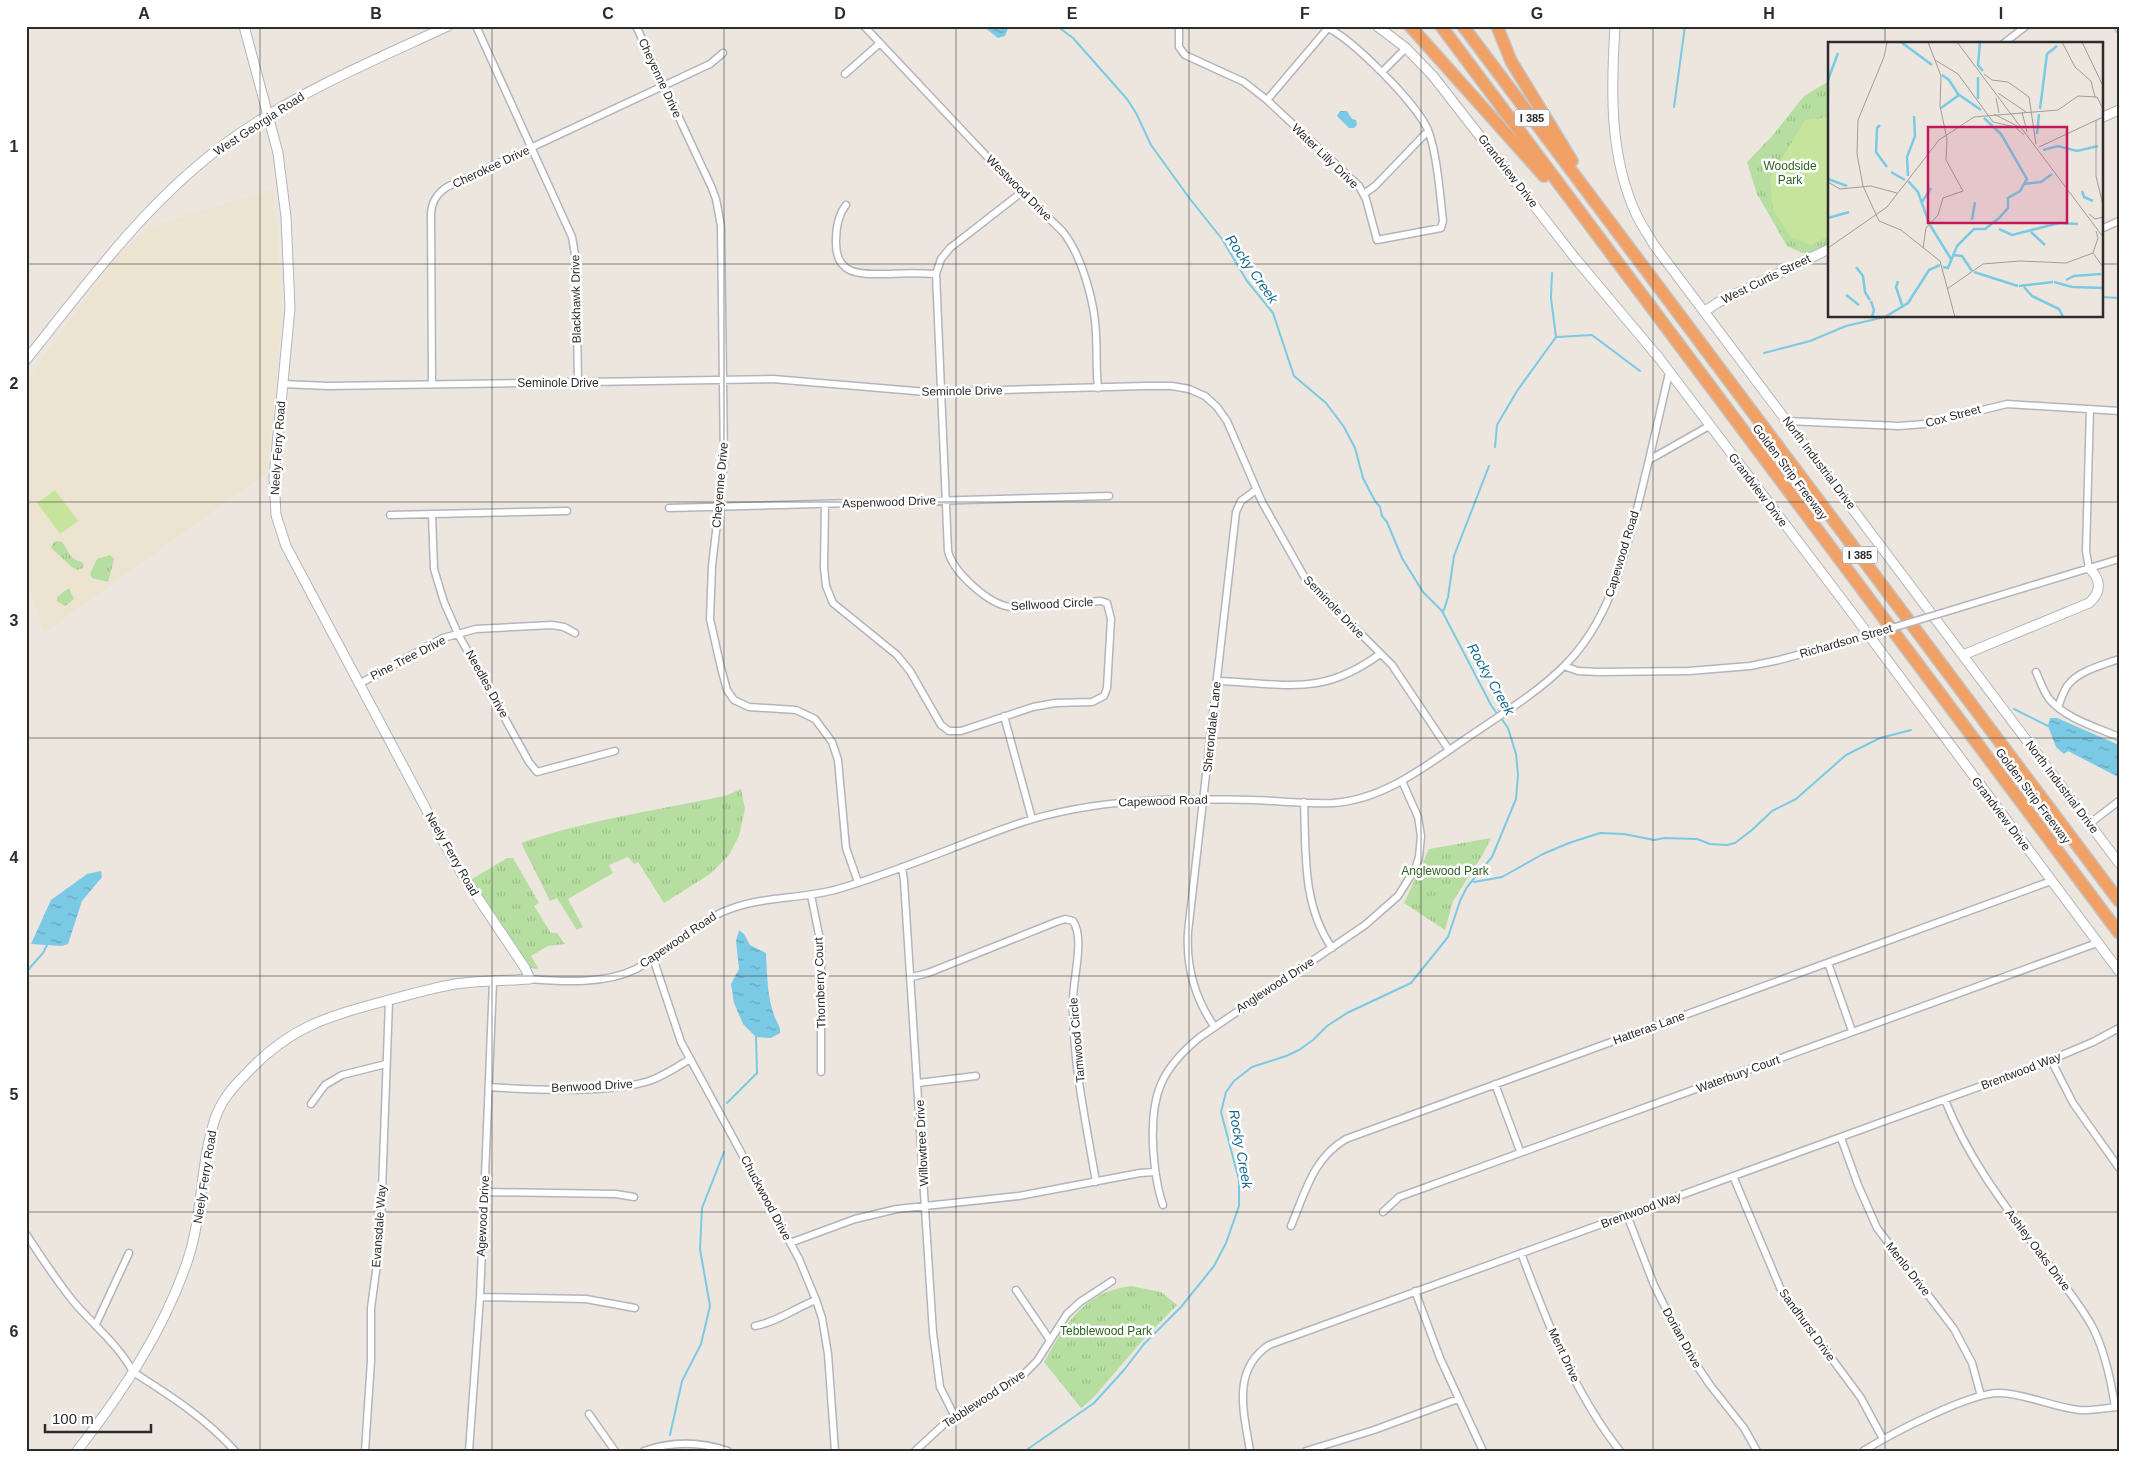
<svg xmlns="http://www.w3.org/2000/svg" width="2145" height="1477" viewBox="0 0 2145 1477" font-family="Arial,sans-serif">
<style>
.education{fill:#ece3d0}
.grass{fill:url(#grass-tufts)}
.pitch{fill:#c7e49d}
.water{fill:url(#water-ripples)}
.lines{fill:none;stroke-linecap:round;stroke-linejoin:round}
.stream{stroke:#7bcae5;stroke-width:2}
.street-casing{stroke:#b2b5be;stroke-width:9}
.secondary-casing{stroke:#b2b5be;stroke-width:11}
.highway-casing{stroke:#c4c4c4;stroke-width:14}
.street{stroke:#fff;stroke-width:6}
.secondary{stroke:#fff;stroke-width:9}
.highway{stroke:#f1a066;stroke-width:11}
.street-bridge-casing{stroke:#b2b5be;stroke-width:9;stroke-linecap:butt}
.street-bridge{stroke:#fff;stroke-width:6}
.grid{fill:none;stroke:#2c2c2c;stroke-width:1;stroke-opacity:0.55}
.labels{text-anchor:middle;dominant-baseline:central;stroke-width:5;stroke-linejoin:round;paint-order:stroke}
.shield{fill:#fff;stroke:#6b6b6b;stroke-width:1}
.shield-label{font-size:11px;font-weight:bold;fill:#2c2c2c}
.street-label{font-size:12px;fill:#2c2c2c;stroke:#fff}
.park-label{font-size:12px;fill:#2f6321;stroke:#fff}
.water-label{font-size:14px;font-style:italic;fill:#196a92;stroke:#fff}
.inset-river{fill:none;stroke:#7bcae5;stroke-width:2.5}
.inset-road{fill:none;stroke:#9f9c97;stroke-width:1}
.view{fill:#c2185b;fill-opacity:0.15;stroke:#c2185b;stroke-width:2.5}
.inset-edge{fill:none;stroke:#2c2c2c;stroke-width:2.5}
.neatline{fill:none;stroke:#2c2c2c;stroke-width:2}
.grid-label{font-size:16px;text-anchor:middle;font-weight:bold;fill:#2c2c2c}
</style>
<defs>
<pattern id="grass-tufts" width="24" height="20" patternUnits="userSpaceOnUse" patternTransform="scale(1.25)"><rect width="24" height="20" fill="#b6dea0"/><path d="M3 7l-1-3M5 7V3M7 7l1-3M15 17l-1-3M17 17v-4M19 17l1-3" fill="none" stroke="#9dbf8a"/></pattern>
<pattern id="water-ripples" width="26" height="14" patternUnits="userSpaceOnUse" patternTransform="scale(1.25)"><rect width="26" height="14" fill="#7bcae5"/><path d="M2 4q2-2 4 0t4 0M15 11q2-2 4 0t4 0" fill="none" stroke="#65a4ba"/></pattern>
</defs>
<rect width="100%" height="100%" fill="#ece6df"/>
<path class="education" d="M273,189L276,216L282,308L275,399L266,473L44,633L26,576V380L118,255L150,227Z"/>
<path class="grass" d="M1829,81V244L1807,255L1787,246L1757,194L1747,162L1773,135L1804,96Z
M57,541L62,542C69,551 69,559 82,562L84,565L83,568L77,570L72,567L51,548L53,543Z
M110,555L114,559L108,582L92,578L90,574L97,559Z
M69,588L74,599L65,606L57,601V597Z
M741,789L745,809L739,836L729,855L710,874L664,903L638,862L634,864L628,857L609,865L613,873L568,899L583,927L577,930L557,898L550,901L521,843C587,820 657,810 725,796Z
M1491,838L1482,856L1453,901L1445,930L1404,903L1429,849Z
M507,858H513L539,903L534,906L551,933H557L565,944L548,946L531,956L539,969L531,968L472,879Z
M1131,1286L1161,1292L1177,1305L1142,1341L1093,1398L1081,1408L1044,1362C1066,1324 1083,1292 1131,1286Z"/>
<path class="pitch" d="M1829,117V236L1811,245L1791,237L1773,210L1770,178L1805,120Z
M55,490L78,521L60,534L37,503Z"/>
<path class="water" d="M983,26H1009L1005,36L998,38Z
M1340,111H1347L1352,119L1356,120L1357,125L1354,128H1349L1337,116Z
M2050,718H2057L2119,745V776H2116L2068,751L2064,754L2056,747L2048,726Z
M101,871L102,877L82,901L68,944L62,946L31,944L51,900L87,874Z
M739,930L744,934L750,945L766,953C767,973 767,996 774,1015C776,1022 781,1026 780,1033L771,1038L756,1037L743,1024L734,1003L731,984L739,969L736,941Z"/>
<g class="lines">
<path class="stream" d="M1057,26L1073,38L1127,99L1136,113L1151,145L1190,199L1222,239L1247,281L1273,313L1294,376L1326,403L1344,427L1355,448L1363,478L1375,501L1380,507L1382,516L1387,522L1402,558L1423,592L1442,611L1491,705L1498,715
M1674,107L1685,26
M2101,297L2119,298
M1557,337L1592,335L1640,371
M1764,353L1810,341L1846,326L1889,316
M1495,447L1497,425L1517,391L1556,337L1551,298L1552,273
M1442,611L1444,610L1448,597L1454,556L1489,466
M2014,709L2048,726
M1474,882L1502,877L1543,854L1569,843L1600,833L1624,834L1654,840L1664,838L1697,839L1710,844L1727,845L1735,843L1752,830L1772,811L1796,799L1846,755L1880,738L1911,730
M26,972L43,953L47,945
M727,1103L757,1073L756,1037
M670,1435L682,1381L701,1344L710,1306L700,1249L702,1208L724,1152
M1025,1451L1094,1403L1124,1370L1144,1344L1181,1307L1214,1266L1226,1243L1239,1206V1180L1221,1112L1226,1092L1234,1081L1252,1067L1286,1056L1299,1050L1313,1040L1327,1026L1347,1013L1411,983L1448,937L1460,901L1467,887L1492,857L1516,799L1518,775L1516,754L1508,728L1501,718"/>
<defs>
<path id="street" d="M476,26L572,237L576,260L578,382
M636,26L711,186L716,199L721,226L724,462L712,566L710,619L721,668L727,690L734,700L749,707L796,710L815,719L832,742L838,760L846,848L858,882
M864,26L994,164L1063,232C1082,256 1095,303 1096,334C1097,352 1096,370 1098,388
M1179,26V47L1185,55L1244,82L1267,100L1359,186L1366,199L1377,240L1441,228L1443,221C1440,195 1437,153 1428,130C1417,104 1351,37 1324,26
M2118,26L2119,29
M2003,44L2026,26
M1382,72L1406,48
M845,74L880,43
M1267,100L1328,28
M1364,194L1375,186L1428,131
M846,205C838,215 836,227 836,241C835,277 862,274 889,274C904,273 920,273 936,274
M2101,229L2119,221
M283,384L328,386L773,379L927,392L1145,386H1172L1189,389L1205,396L1217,407L1227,421L1262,502L1305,578L1392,665L1449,750
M432,384L431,213C432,202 436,194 447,187L710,64L723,53
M1787,421L1899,426L1925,424L2007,404L2119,411
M1649,460L1709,426
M825,504L824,568L826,586L833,603L897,655L910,671L941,725L949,731H961L1033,707L1055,703L1092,702L1104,696L1107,688L1111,619L1107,603L1101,601L1011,607C989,605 953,572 948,551L936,274L941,259L950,248L1022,192
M669,508L1109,496
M432,514L434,569L444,602L458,634L529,762L537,772L615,751
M390,515L567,511
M2089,568L2086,551L2090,409
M1955,609L2119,559
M1564,666L1578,671L1599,672L1689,671L1750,666L1779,660L1842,643
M2036,672C2040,681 2044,693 2050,700C2067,719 2096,727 2119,737
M1217,681C1285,683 1320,698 1380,654
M359,684L443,638L476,629L552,625L564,627L575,633
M2058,707C2061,700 2063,691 2068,685C2078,671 2103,665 2119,659
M1004,716L1032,819
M1304,802C1306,853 1302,905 1332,948
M2089,824L2119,801
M902,867L904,881L933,1333L940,1387L954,1415
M811,895L821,945V1072
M653,958L681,1042L799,1259L816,1300L822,1318L828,1354L835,1451
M1828,963L1852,1031
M912,977L928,973L1056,922L1065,919L1073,921C1085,939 1073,977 1073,1000C1072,1061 1086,1122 1096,1182
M530,979C564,982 606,984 636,969C670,951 696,920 733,908C767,896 804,899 838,889C900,871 959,844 1020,823C1096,798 1175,798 1254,800C1280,801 1307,804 1333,803C1381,800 1422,769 1461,742C1495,718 1534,696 1564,666C1608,623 1623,562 1638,505C1649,461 1659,417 1669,373
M1214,1026C1194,997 1186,967 1188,932L1236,512L1241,501L1256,490
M2051,1060L2073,1103L2119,1168
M918,1083L976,1076
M1495,1084L1520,1151
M489,1087C533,1090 608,1094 649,1081C664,1076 677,1067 690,1059
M1945,1100C1969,1161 2007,1209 2046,1261C2062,1282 2079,1303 2092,1326C2105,1351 2111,1380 2115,1407
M311,1104L325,1085L342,1075L386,1064
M1841,1138L1858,1185L1877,1228L1954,1329L1972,1363L1981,1396
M1733,1176L1781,1290L1861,1398L1883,1439
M484,1192L616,1194L634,1197
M1163,1205C1156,1185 1154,1165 1153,1144C1151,1094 1161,1069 1200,1037L1365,925L1398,896L1415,869L1419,857L1421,836L1418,817L1402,781
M1383,1212L1399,1197L2097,943
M1627,1215L1654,1285L1687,1351L1710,1385L1744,1428L1757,1451
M1291,1226C1305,1193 1313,1158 1346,1139L2051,881
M26,1234C41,1257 56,1280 73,1301C93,1325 118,1344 133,1372C169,1395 206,1418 235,1451
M790,1243L855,1219L897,1209L1019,1196L1140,1173L1155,1172
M1521,1253C1547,1322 1574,1393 1620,1451
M1016,1290L1050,1340
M1415,1291L1440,1358L1483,1451
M480,1297L586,1299L635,1308
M96,1324L129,1253
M755,1326C777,1322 795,1308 816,1300
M589,1414L615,1451
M365,1451L371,1361V1308L377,1264L381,1218L389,1001
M469,1451L480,1297L493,982
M644,1451C672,1441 699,1441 728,1451
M915,1451L954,1415L973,1407L1020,1378L1037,1361L1067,1314L1080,1302L1112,1281
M1250,1451C1244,1413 1231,1370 1269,1345L2036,1066L2093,1042L2119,1028
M1306,1451L1374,1430L1458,1399
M1863,1451C1891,1434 1970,1392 2000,1393C2027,1394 2052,1407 2079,1410C2092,1411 2105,1408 2117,1407"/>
<path id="secondary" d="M1377,26L1406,48L1433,76L1575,258L1659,358L1850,610L2119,971
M1615,26C1611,90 1609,157 1637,216C1642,226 1649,236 1654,245L2119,863
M2101,118L2119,110
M1705,311L1717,303L1829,249
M26,360C90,280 151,195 236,136C302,90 375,60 448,26
M1963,655L2089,603C2102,592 2101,579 2089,568
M77,1451C122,1393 165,1329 188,1259C203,1214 200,1164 215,1119C221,1101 232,1088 245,1075C288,1028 325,1017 385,1001C408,995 432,988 455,984C480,980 505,981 530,979L525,968L462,874L443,841L286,546L276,515L274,477L290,308L286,217L278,153L244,26"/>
<path id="highway" d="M1410,26L1544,176
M1441,26L2119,933
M1463,26L2119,901
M1497,26L1511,61L1572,161"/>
</defs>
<use href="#street" class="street-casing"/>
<use href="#secondary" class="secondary-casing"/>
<use href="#highway" class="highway-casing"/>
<use href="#street" class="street"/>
<use href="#secondary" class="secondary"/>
<use href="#highway" class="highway"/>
<defs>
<path id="street-bridge" d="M1842,643L1955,609"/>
</defs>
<use href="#street-bridge" class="street-bridge-casing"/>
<use href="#street-bridge" class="street-bridge"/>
</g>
<path class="grid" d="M260,26V1451M492,26V1451M724,26V1451M956,26V1451M1189,26V1451M1421,26V1451M1653,26V1451M1885,26V44M26,264H1829M2101,264H2119M1885,316V1451M26,502H2119M26,738H2119M26,976H2119M26,1212H2119"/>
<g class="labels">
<g class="shield">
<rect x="1514.5" y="109.5" width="35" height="17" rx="4"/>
<rect x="1842.5" y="546.5" width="35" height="17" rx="4"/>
</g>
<g class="shield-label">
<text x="1532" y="118">I 385</text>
<text x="1860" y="555">I 385</text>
</g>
<g class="street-label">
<text transform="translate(660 78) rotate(65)">Cheyenne Drive</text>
<text transform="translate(259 124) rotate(-33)">West Georgia Road</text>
<text transform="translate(1325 156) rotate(44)">Water Lilly Drive</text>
<text transform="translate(491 167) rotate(-25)">Cherokee Drive</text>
<text transform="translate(1508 171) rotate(52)">Grandview Drive</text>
<text transform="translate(1019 188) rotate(45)">Westwood Drive</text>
<text transform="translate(1766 279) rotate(-26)">West Curtis Street</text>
<text transform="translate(576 299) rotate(-91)">Blackhawk Drive</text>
<text x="558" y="383">Seminole Drive</text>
<text transform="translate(962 391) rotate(-1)">Seminole Drive</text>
<text transform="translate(1953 416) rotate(-15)">Cox Street</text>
<text transform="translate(278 448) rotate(-86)">Neely Ferry Road</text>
<text transform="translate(1819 463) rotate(53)">North Industrial Drive</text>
<text transform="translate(1790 472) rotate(53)">Golden Strip Freeway</text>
<text transform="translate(720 485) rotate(-85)">Cheyenne Drive</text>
<text transform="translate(1758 490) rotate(53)">Grandview Drive</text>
<text transform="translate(889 502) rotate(-2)">Aspenwood Drive</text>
<text transform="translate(1622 554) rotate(-73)">Capewood Road</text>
<text transform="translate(1052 604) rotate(-3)">Sellwood Circle</text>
<text transform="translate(1334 607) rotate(46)">Seminole Drive</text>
<text transform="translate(1846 641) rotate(-16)">Richardson Street</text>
<text transform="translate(408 658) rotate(-27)">Pine Tree Drive</text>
<text transform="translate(487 684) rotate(61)">Needles Drive</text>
<text transform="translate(1212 727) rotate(-84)">Sherondale Lane</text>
<text transform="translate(2062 787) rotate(53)">North Industrial Drive</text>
<text transform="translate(2033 796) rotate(53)">Golden Strip Freeway</text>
<text transform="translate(1163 801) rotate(-2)">Capewood Road</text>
<text transform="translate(2001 814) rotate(53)">Grandview Drive</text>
<text transform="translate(452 854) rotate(60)">Neely Ferry Road</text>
<text transform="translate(678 940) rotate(-34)">Capewood Road</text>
<text transform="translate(820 983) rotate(-92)">Thornberry Court</text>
<text transform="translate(1275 985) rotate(-33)">Anglewood Drive</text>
<text transform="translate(1649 1028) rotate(-20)">Hatteras Lane</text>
<text transform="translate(1077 1040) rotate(-95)">Tamwood Circle</text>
<text transform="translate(2021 1071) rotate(-21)">Brentwood Way</text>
<text transform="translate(1738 1074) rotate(-20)">Waterbury Court</text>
<text transform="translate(592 1086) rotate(-3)">Benwood Drive</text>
<text transform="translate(922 1143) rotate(-93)">Willowtree Drive</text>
<text transform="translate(205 1177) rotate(-81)">Neely Ferry Road</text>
<text transform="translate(766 1198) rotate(62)">Chuckwood Drive</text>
<text transform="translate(1641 1210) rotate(-20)">Brentwood Way</text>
<text transform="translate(483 1216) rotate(-87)">Agewood Drive</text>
<text transform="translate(379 1226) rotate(-86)">Evansdale Way</text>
<text transform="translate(2038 1250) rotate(53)">Ashley Oaks Drive</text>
<text transform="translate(1908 1269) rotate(52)">Menlo Drive</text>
<text transform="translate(1807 1325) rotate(54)">Sandhurst Drive</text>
<text transform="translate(1682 1338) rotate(61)">Dorian Drive</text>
<text transform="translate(1564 1355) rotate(65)">Ment Drive</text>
<text transform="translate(984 1399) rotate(-33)">Tebblewood Drive</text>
</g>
<g class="park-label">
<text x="1790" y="166">Woodside<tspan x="1790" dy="14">Park</tspan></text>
<text x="1445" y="871">Anglewood Park</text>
<text x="1106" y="1331">Tebblewood Park</text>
</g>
<g class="water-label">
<text transform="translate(1252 269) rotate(55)">Rocky Creek</text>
<text transform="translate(1491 679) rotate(60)">Rocky Creek</text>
<text transform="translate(1241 1149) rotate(80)">Rocky Creek</text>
</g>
</g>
<g transform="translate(1828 42)">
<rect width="275" height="275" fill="#ece6df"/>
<path class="inset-river" d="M73,0L104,23M152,0L150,23L155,29M114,33L121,38L130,52L153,68M0,38L10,11M150,57V35M113,66L131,53M212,67L219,12L229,4M52,83L49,86L48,110L59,125M209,92L211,72M215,108L230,104L249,109L270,104M63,130L77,138M80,134L79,115L87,94L86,74M0,137L19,144M80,139L90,150L101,181M196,142L213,140L224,132M254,149L256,155L265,159M94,160L103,146M0,176L21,170M144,178L147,160M102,183L123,217M171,187L184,193L231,181L250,182M203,190L217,203M126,213L134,214L144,229M28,225L35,234L37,250L42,258M115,225L120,226L129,204L146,187H157L171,176L180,166V156L192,149L199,137L173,92L156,76M146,230L190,244M238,238L246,234L273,232M70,239L68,245L74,263M226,240L244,245L275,246M191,244L225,240M196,245L204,254L231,267L235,275M18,253L31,263M43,259L46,268L44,275M57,275L80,261L101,228L112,223"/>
<path class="inset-road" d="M59,0L56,15L30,78L29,112L35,144L51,179L73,188L112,219L127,275M129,0L275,195M234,0L247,25L263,39L267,55M254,0L275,44M107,18L130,32L165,80L187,85L196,93M156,32L164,38L180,40L201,55L208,102M170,51L198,70M168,56L171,71M194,70L199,90M166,72L189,84M268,78V134L275,163M211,105L275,75M0,140L12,147L43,144L69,151M261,172L267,177L275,175M268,189L270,196L265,211L275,225M0,206L59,165L111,98L146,75L230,68L250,54L269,55L275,67M95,206L98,186L110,173L115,156L135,149L118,118L119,97L112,64L113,34L100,0M119,247L155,222L192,219L238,221L265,211"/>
<path class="view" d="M100,85H239V181H100Z"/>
<rect width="275" height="275" class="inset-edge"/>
</g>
<rect width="2145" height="1477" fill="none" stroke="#ffffff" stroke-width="55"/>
<path d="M45 1424v8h106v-8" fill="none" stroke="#2c2c2c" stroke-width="2.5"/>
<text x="52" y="1424" font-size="15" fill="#2c2c2c" stroke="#ffffff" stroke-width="4" paint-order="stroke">100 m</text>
<rect x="28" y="28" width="2090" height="1422" class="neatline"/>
<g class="grid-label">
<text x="144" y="19">A</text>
<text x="376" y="19">B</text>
<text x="608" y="19">C</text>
<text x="840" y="19">D</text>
<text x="1072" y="19">E</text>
<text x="1305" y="19">F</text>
<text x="1537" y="19">G</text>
<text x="1769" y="19">H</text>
<text x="2001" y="19">I</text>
<text x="14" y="152">1</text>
<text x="14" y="389">2</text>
<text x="14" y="626">3</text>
<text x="14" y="863">4</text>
<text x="14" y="1100">5</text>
<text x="14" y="1337">6</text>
</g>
</svg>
